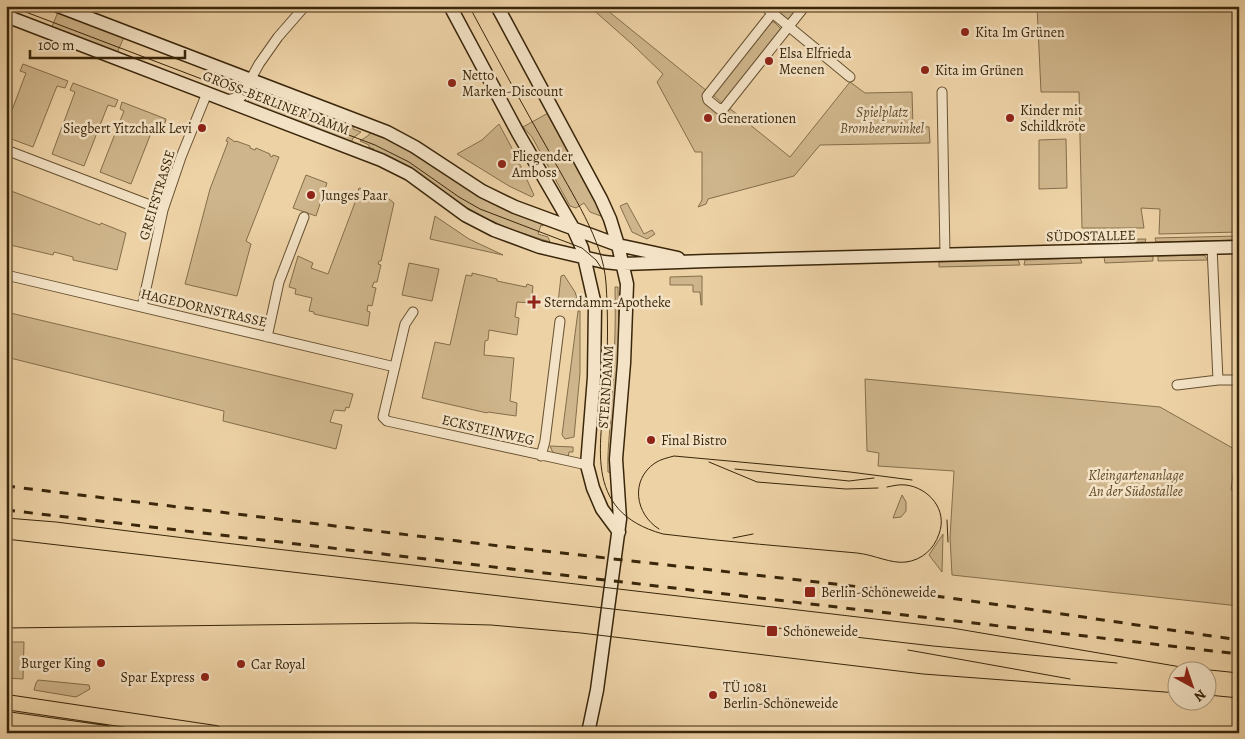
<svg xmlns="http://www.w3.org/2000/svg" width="1245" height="739" viewBox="0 0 1245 739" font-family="Alegreya,serif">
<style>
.green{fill:#cfb58b;stroke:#846e4a}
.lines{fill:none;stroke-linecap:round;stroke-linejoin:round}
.street-casing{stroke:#675131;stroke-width:11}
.secondary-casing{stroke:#3a260a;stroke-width:15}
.primary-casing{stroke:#3a260a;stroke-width:16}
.street{stroke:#f3e2c5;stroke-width:9}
.secondary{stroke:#f3e2c5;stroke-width:12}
.primary{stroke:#edd2a6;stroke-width:14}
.tram{stroke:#3a260a;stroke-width:1}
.rail{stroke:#3a260a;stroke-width:3;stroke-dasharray:9 9;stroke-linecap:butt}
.poi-dot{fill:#8f2418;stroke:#f3e2c5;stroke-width:2}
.labels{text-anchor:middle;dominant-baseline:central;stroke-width:5;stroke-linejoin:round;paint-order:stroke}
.poi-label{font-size:14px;fill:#3a260a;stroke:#f3e2c5;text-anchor:start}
.street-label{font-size:14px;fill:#3a260a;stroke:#f3e2c5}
.park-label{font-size:14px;font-style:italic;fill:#5f4a2a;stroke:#f3e2c5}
</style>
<rect width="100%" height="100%" fill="#edd2a6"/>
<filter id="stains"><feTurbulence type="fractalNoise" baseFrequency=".004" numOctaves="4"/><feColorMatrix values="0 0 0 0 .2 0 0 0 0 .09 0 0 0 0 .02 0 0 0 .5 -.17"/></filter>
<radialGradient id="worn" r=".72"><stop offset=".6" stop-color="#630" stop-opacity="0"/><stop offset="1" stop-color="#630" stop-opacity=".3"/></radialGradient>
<path class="green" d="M589,6H602L707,91L705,102L728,107L790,157L850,82L865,93L912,92L913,126L929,127L930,143L820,145L794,176L708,199L706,204L698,207L702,200V152H695L657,82L663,74L632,44Z
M783,6H802L791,20H788L779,12Z
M1037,6H1239V232L1159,234L1160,209L1141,208L1144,228H1082L1079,92H1041Z
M58,12L124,37L117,53L51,29Z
M771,22H774L781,29L722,103L713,95Z
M23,64L68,81L65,88L57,86L33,147L6,137V126L26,73L20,71Z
M73,83L118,100L115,107L108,105L84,166L52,154L75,92L70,90Z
M256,88L354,124L353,129L361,132L353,138L351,143L247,102L250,99Z
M122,102L166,119L164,126L155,123L131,184L100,172L124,111L120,109Z
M550,112L606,218L590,212L584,203L576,208L570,206L532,137L523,127Z
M499,124L515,154L534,195L532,197L509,186L457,154L482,140Z
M371,131L399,142L541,220L543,226L541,225L538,234L548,237L550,242L513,230L485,218L466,207L404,165L373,151L374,149L369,147V145L360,141L369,135Z
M228,137L235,142L236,141L250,146V148L255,150L256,148L270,154V156L272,157L273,155L279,157L246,241L251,244L237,296L185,284L210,189L228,142L226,141Z
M1066,139L1067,188L1039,189V140Z
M306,175L327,183L316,216L293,208Z
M359,188L389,199L394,203L381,261H379L378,264L381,265L377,282H374L372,287L376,288L372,306L368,305L367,311L370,312L368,326L314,314V312L309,311L312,298L295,294L296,289L289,287L298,256L313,263L311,268L328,274L359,192L358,191Z
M6,189L100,225L101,223L126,233L117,270L73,260V257L54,252L53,255L6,244Z
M627,203L644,234L652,230L655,234L647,239L632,232L620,206Z
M435,216L469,239L503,255L430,239Z
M1239,236V240L1156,242L1155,238Z
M1146,239L1145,242L1087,244L1086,240Z
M1204,255L1208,260L1158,261V256Z
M1153,256V261L1105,263L1104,257Z
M1080,258L1082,263L1024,265L1025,260Z
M1018,260L1020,265L939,267V262Z
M409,263L439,269L432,301L402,295Z
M472,273L497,279V281L526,287L527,284L533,286L531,303L517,302L515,317L519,318L517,335L489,330L488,340L485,341L484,355L514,358L510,401L517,403L516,416L488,412L487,413L422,398L435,342L450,345L466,275L472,276Z
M564,275L575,292L580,307L558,303L561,276Z
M702,276V305H701L700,292H693V285H670V277Z
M615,287H618L619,341L612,473L608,472C607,452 610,432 611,411C614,370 616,329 615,287Z
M578,311H580V373L574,437L565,439L562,435Z
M6,312L353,394L349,408L346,407L345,411L334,410L330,422L342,425L336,449L223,421L224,411L6,357Z
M865,379L1160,407L1236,450L1231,490L1239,492V606L952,575L950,537L954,471L878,466L879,453L867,451Z
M550,446L573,447V452H569L568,457L553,453Z
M902,495L906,502V511L901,517L893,518Z
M943,534L942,572L929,555Z
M6,642H24L23,679L6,678Z
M38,680L89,685L90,689L76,697L34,690L36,683Z"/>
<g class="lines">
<defs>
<path id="street" d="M764,6L850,77
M778,6L707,96L708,100L719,109L724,108L805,6
M942,92L945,255
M226,100L241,97L259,64L278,37L305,6
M6,150L163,210
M1212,247L1218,380H1239
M6,275L395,367
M142,307L163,210L181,157L207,93
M413,312L405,324L383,417L387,421L587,465
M267,337L279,282L304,217
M1177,385L1218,380
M541,456L545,441L560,321"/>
<path id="secondary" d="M58,6L387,132L415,147L482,191L515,207L618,245L678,258
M450,6L518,133L573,228L582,248L595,305L594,377L587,465L593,488L602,509L619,532
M497,6L601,199L610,219L618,245L627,284L624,363L616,459L620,519L597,690L588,733
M6,16L381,160L409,174L465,215L494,230L540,247L604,262L623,264L707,261L1239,247
M144,733L162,725"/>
<path id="primary" d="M6,702L215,733
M6,719L105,733"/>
</defs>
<use href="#street" class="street-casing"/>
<use href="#secondary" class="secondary-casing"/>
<use href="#primary" class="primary-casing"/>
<use href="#street" class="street"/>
<use href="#secondary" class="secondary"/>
<use href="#primary" class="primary"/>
<path class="tram" d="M10,6L375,145L409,162L459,197L480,209L582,248L596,260L602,269
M469,6C496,56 523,106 551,155C571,193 603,239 606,283C608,314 608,346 606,377C602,442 580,511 663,534C727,542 792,547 857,553C875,555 891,564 906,562C922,560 934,549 939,534C948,510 929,488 906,485C899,484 893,486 887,487
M709,462L757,482L846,489L878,488
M735,469L849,481L874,478
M6,518L56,522L225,543L952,628L1181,667L1239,673
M947,520L948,542
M659,529C635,514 630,480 655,463C661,459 667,458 674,456L850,472L912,480
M733,538L753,534
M6,539L933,646L1117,663
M6,628L413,623L491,625L581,633L923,674L1178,693
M908,650L1070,679
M1208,695L1239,698"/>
<path class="rail" d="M6,486L483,544L913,593L1015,607L1239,640
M6,510L1239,654"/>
</g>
<g class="poi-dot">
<circle cx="965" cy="32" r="5"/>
<circle cx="769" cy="61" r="5"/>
<circle cx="925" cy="70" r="5"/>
<circle cx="452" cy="83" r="5"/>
<circle cx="708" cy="118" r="5"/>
<circle cx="1010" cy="118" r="5"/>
<circle cx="202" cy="128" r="5"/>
<circle cx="502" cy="164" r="5"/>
<circle cx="311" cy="195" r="5"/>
<path d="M531.5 294.5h5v5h5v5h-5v5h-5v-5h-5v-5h5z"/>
<circle cx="651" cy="440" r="5"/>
<rect x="804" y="586" width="12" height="12" rx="2.5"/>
<rect x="766" y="625" width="12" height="12" rx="2.5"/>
<circle cx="101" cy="663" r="5"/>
<circle cx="241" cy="664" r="5"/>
<circle cx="205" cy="677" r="5"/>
<circle cx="713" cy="695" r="5"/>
</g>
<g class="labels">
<g class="poi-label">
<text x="975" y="32">Kita Im Grünen</text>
<text x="779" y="53">Elsa Elfrieda<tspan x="779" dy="16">Meenen</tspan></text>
<text x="935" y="70">Kita im Grünen</text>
<text x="462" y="75">Netto<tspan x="462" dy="16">Marken-Discount</tspan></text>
<text x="1020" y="110">Kinder mit<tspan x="1020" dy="16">Schildkröte</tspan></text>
<text x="718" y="118">Generationen</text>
<text x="192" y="128" text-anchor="end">Siegbert Yitzchalk Levi</text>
<text x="512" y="156">Fliegender<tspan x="512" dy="16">Amboss</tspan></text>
<text x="321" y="195">Junges Paar</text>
<text x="544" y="302">Sterndamm-Apotheke</text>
<text x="661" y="440">Final Bistro</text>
<text x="821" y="592">Berlin-Schöneweide</text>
<text x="783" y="631">Schöneweide</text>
<text x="91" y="663" text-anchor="end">Burger King</text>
<text x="251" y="664">Car Royal</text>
<text x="195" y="677" text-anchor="end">Spar Express</text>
<text x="723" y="687">TÜ 1081<tspan x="723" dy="16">Berlin-Schöneweide</tspan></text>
</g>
<g class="street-label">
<text transform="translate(276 103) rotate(21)">GROSS-BERLINER DAMM</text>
<text transform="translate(157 195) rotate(-73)">GREIFSTRASSE</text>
<text transform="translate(1091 236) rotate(-1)">SÜDOSTALLEE</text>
<text transform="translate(204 308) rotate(13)">HAGEDORNSTRASSE</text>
<text transform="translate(606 387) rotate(-86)">STERNDAMM</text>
<text transform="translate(488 430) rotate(13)">ECKSTEINWEG</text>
</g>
<g class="park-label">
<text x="882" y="112">Spielplatz<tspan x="882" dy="16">Brombeerwinkel</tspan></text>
<text x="1136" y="475">Kleingartenanlage<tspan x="1136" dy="16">An der Südostallee</tspan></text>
</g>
</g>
<rect width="1245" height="739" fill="none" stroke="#edd2a6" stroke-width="25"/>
<rect x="8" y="8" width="1230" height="724" fill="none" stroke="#3a260a" stroke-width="2.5"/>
<rect x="12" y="12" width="1220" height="714" fill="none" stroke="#3a260a"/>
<g transform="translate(1192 686) rotate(140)"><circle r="24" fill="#f3e2c5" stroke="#a9977a"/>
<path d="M0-4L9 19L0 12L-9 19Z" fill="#8f2418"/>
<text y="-8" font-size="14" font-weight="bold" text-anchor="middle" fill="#3a260a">N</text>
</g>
<path d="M30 50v8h155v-8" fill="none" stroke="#3a260a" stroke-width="2.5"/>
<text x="38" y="50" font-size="15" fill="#3a260a" stroke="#f3e2c5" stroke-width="4" paint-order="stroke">100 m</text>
<rect width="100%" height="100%" filter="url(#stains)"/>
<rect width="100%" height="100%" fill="url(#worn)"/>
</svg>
